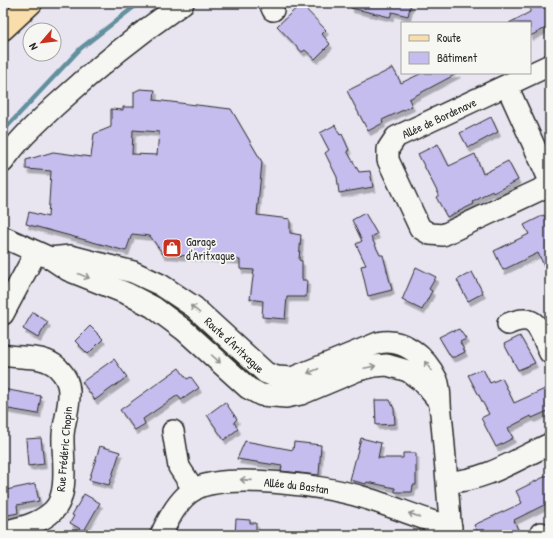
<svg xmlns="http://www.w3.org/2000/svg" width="553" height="538" viewBox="0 0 553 538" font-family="'Patrick Hand',sans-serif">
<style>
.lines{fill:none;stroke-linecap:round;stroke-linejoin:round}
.stream{stroke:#64909e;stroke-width:4.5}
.building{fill:#c6bdef;stroke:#2b2b2b;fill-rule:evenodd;filter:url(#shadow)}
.minor-casing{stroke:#2b2b2b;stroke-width:24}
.major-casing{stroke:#2b2b2b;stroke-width:25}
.minor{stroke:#f6f6f2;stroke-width:21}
.major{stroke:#f9deab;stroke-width:22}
.oneway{stroke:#90908e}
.labels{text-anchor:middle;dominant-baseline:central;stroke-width:3.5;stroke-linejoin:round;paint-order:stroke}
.street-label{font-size:12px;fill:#2b2b2b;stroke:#f6f6f2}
.poi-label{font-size:12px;fill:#2b2b2b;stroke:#f6f6f2;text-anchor:start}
</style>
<defs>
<filter id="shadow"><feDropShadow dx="2.5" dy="4.5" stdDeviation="0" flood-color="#0004"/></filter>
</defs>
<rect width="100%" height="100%" fill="#e8e5f1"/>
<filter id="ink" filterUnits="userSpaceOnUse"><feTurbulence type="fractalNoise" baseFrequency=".025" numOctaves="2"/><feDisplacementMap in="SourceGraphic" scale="8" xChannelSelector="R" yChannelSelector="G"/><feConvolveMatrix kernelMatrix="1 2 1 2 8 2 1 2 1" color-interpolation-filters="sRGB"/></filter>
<g filter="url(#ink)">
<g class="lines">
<path class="stream" d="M3,131L81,48L139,3"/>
</g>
<path class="building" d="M351,3H411L408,16L392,12L390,17L351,8Z
M540,3H550V26L530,36V23H509L530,12V8Z
M301,4L326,30L322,34L330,44L315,59L305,50L302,52L277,26Z
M393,68L401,83L422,73H458L409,99L412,106L382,120L383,123L368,131L347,91Z
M140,89L155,90L154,100L231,109L262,162L257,215L290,219V233L301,235L299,260L302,261V280H307L306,297H287L285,319L262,317L263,301L250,299L254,270L240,269V260L163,254L150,236L132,234L126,251L26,224L29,212L48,217L51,171L26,169V160L53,152L91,157L94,134L111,127V109L123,110V107H134V92ZM133,130L159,132L157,155L132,154Z
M491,117L498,132L468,148L460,133Z
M335,125L340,135L342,134L349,150L347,151L359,172L370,171L373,187L339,193L337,177L325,153L329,150L320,133Z
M438,144L449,166L475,154L483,174L508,161L518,180L493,193L492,191L473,202L474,204L447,217L436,197L439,195L418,154Z
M365,213L377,234L371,237L380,255H383L392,290L368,296L361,266L366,265L356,244L362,241L352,220Z
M544,215L550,228V278L538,253L503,270L494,251L529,234L524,225Z
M416,267L436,277L429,289L432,291L422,310L402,300Z
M472,272L483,293L468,301L457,280Z
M33,312L48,322L38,338L23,329Z
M90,326L103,339L88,354L75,341Z
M459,329L466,339L460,342L465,352L455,357H451L439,337L453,330L454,331Z
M520,336L535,363L518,370L504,344Z
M114,359L127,377L95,400L82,382Z
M179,368L187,379L191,377L199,388L181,400L178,395L143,419L145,424L135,430L120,410Z
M483,369L490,383L502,378L514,403L547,388L550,395V410L532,418L531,416L508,428L513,438L496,447L481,418L489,414L468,375Z
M3,389L41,396L38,414L3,408Z
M375,400H390L394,409L395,424L376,425Z
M225,402L237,419L234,422L238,429L224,440L207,415Z
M41,438L44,464L28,466L26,439Z
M361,438L381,443L378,458H403V453H416V485H413L412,492H395V488L367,482L366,484L350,480Z
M245,441L293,450L294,442L321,445L319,475L281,471L282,466L237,459Z
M100,446L120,452L109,485L89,480Z
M550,474V502L514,520L518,530L514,532L516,535H479L474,525L522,503L516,491Z
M35,484L39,501L17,505L18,513L3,516V501L8,500L6,490Z
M84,494L100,503L84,531L70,523L74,516L72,515Z
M236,519L250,520V523H256V535H235Z"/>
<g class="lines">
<defs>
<g id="minor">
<path d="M270,3L273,10"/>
<path d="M550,65L396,137L388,149V160L420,228L430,234L443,235L550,185"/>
<path d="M507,86L550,181"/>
<path d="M3,162C17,141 37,123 55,106C95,69 138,34 183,3"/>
<path d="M3,237L50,258L68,270L128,294L153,307L184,330L248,388L261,395L286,397L301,394L358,370L374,366L387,365L408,371L423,382L438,400"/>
<path id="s1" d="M50,258L70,256L133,272L161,285L194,307L266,373L277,377L292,378L378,343C404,337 426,357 437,380C441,389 439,404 441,413C445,454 448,494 451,535"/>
<path d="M3,314L36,252"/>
<path d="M508,324C538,311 539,331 550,353"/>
<path d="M3,355C21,359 44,354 58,368C64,374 69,383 69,392C70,406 64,421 63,435C62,456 70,495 53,511C39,524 21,528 3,532"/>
<path d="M173,431L179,467L194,490"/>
<path d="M448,482C485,481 517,459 550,444"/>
<path d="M541,533L542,535"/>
<path id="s2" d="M161,535C168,519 179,498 195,489C225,472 328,486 362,497C392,506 421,519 451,527"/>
</g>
<path id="major" d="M3,29L31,3"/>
</defs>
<use href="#minor" class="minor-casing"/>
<use href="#major" class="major-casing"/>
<use href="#minor" class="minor"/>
<use href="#major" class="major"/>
</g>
<defs><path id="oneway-shaft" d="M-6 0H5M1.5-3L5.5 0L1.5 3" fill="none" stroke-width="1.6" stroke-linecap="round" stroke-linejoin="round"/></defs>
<g class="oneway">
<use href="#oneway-shaft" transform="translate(84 276) rotate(22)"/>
<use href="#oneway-shaft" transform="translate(195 309) rotate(-140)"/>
<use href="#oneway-shaft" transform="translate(216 359) rotate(42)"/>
<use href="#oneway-shaft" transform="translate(428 366) rotate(-125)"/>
<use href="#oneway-shaft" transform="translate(370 367) rotate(-12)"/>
<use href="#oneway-shaft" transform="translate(313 371) rotate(157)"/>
<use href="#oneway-shaft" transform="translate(246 480) rotate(-176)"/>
<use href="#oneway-shaft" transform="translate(414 515) rotate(-161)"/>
</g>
</g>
<defs>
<symbol id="shop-square" viewBox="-11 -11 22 22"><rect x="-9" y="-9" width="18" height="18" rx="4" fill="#c8321e" stroke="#f6f6f2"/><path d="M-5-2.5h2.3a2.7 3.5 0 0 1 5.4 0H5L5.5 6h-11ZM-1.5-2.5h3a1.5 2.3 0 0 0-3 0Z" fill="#fff"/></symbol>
</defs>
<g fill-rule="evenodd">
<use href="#shop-square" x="161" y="237" width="22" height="22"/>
</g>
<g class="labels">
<g class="street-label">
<text transform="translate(439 118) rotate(-25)">Allée de Bordenave</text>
<text stroke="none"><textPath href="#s1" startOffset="211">Route d'Aritxague</textPath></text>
<text transform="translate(64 449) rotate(-85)">Rue Frédéric Chopin</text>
<text stroke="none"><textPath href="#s2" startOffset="161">Allée du Bastan</textPath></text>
</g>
<g class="poi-label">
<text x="186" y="241">Garage<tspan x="186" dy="14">d'Aritxague</tspan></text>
</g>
</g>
<rect width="553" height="538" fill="none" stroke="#f6f6f2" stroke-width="16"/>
<rect x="8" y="8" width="537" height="522" fill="none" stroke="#2b2b2b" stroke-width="1.5" filter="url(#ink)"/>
<rect x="401" y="22" width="130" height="52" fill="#f6f6f2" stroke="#a5a5a2"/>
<rect x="409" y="35" width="20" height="6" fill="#f9deab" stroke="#a5a5a2"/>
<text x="437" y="42" font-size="12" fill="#2b2b2b">Route</text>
<rect x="409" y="52" width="20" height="12" fill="#c6bdef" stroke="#a5a5a2"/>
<text x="437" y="62" font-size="12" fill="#2b2b2b">Bâtiment</text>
<g transform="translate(42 42) rotate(242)"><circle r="19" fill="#f6f6f2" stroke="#a5a5a2"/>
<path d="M0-3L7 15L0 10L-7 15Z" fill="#c8321e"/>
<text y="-6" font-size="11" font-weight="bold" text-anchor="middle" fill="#2b2b2b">N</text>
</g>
</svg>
